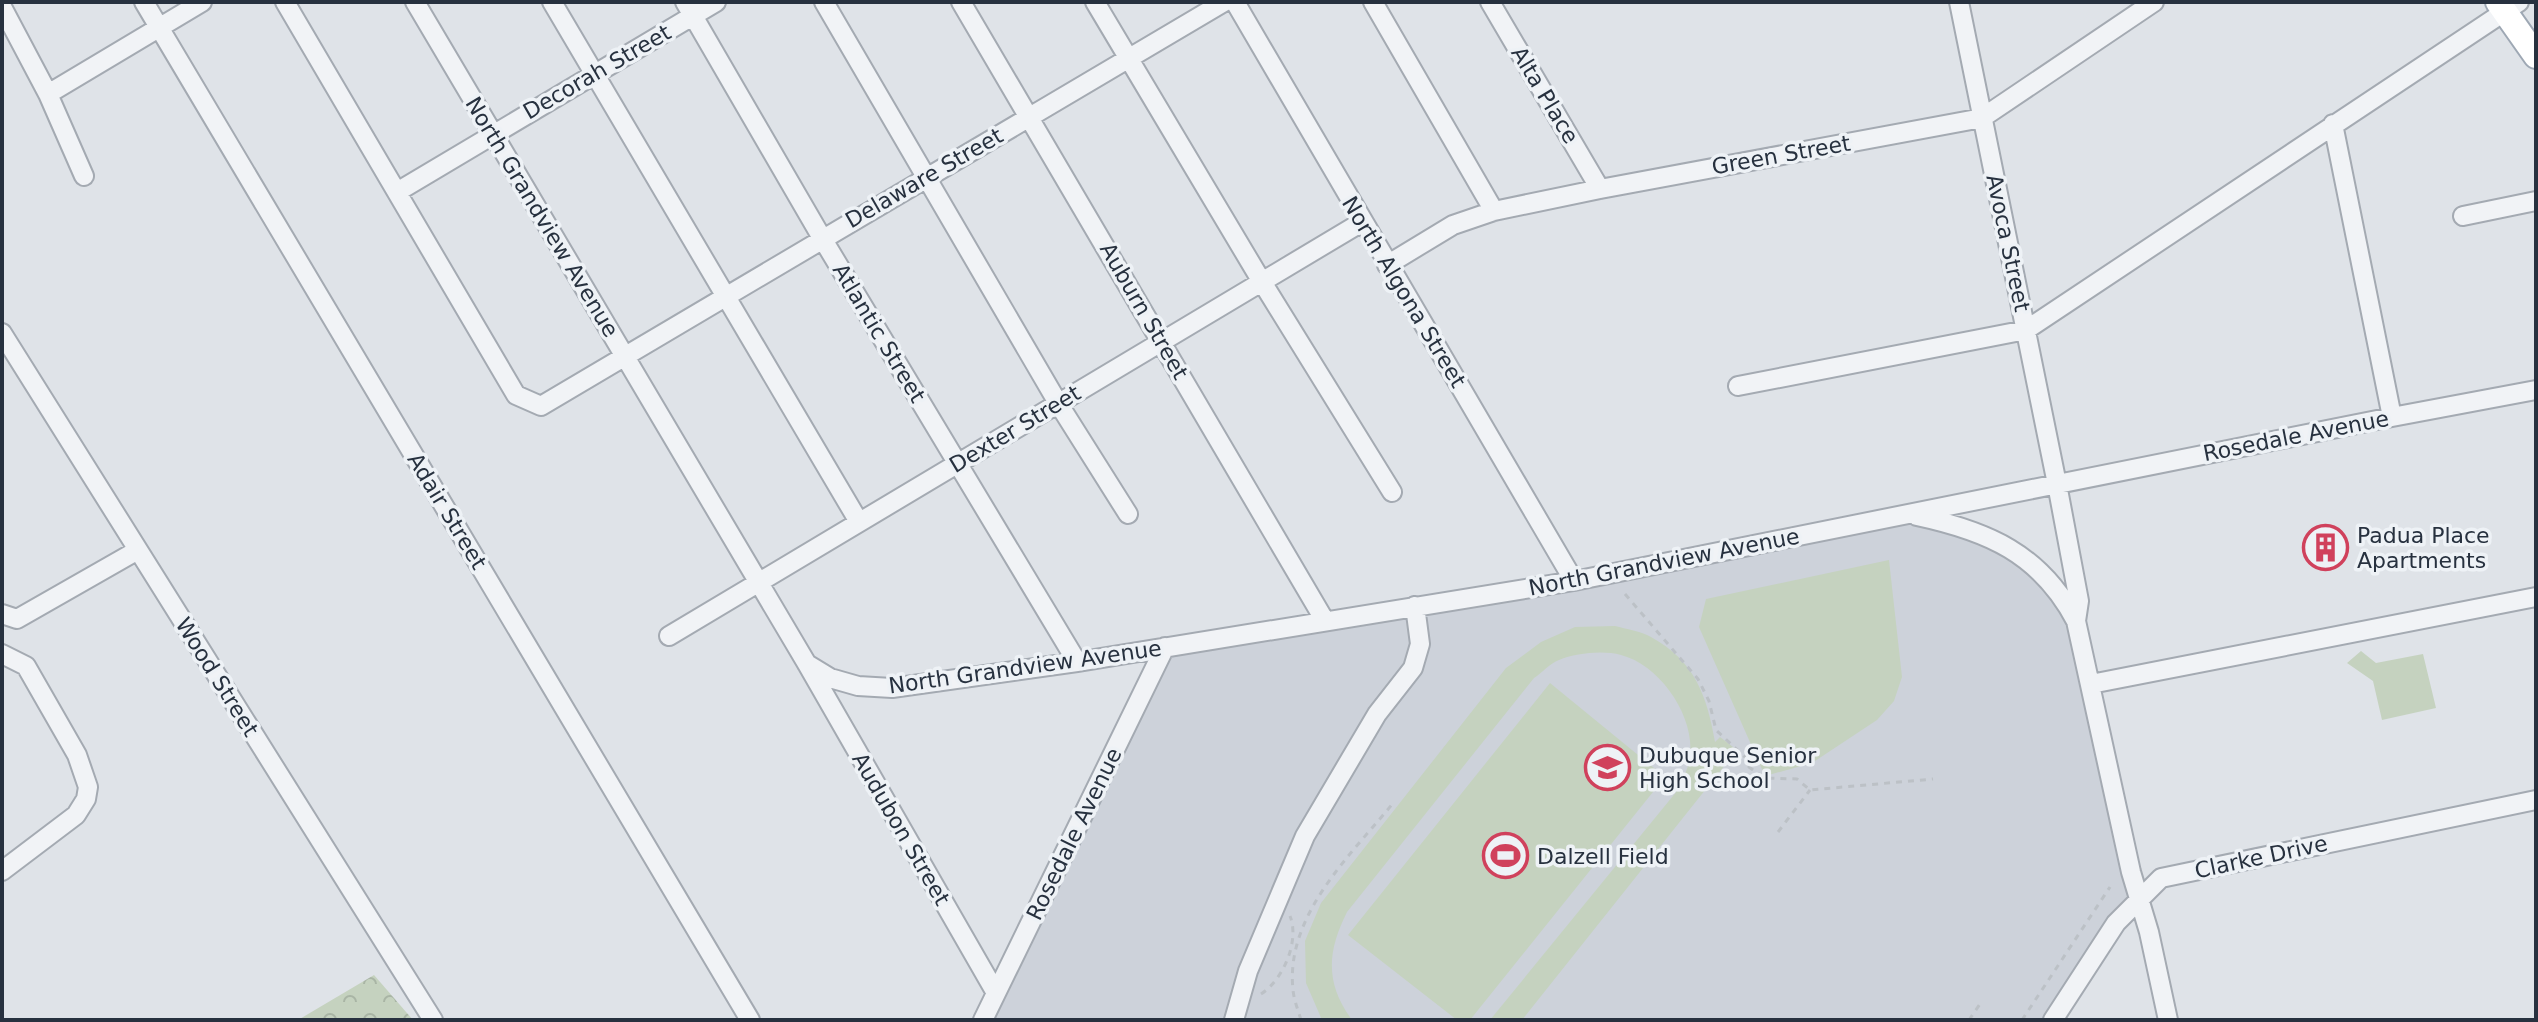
<svg xmlns="http://www.w3.org/2000/svg" width="2538" height="1022" viewBox="0 0 2538 1022" font-family="'DejaVu Sans',sans-serif">
<style>
.built{fill:#cdd2da}
.forest{fill:url(#forest-crowns)}
.park{fill:#c5d2bf}
.lines{fill:none;stroke-linecap:round;stroke-linejoin:round}
.minor-casing{stroke:#a4aab2;stroke-width:22}
.major-casing{stroke:#9ea8b4;stroke-width:28}
.path{stroke:#bcc1c6;stroke-width:3;stroke-dasharray:6 6;stroke-linecap:butt}
.minor{stroke:#f1f3f6;stroke-width:18}
.major{stroke:#fff;stroke-width:24}
.labels{text-anchor:middle;dominant-baseline:central;stroke-width:7;stroke-linejoin:round;paint-order:stroke}
.street-label{font-size:22px;fill:#27313f;stroke:#eef2f6}
.poi-label{font-size:22px;fill:#27313f;stroke:#eef2f6;text-anchor:start}
</style>
<defs>
<pattern id="forest-crowns" width="20" height="18" patternUnits="userSpaceOnUse" patternTransform="scale(2)"><rect width="20" height="18" fill="#c5d2bf"/><path d="M2 6a3 3 0 1 1 6 0M12 15a3 3 0 1 1 6 0" fill="none" stroke="#a9b5a5"/></pattern>
</defs>
<rect width="100%" height="100%" fill="#dfe3e8"/>
<path class="built" d="M1910,515L2010,547L2076,621L2139,889L2053,1020H983L1165,647Z"/>
<path class="forest" d="M374,975L413,1020H298Z"/>
<path class="park" d="M1889,560L1902,677L1894,701L1877,720L1812,763L1765,776L1699,627L1706,599Z
M1615,626C1626,629 1641,631 1651,637C1695,661 1707,696 1715,742L1720,737L1737,750L1522,1020H1490L1677,791C1682,780 1689,768 1690,756C1695,716 1660,665 1621,655C1603,650 1576,653 1559,660C1550,663 1542,673 1534,678L1347,912C1327,952 1325,983 1352,1020H1322L1306,983L1305,941L1321,903L1506,668L1541,642L1575,627Z
M2361,651L2376,663L2423,654L2436,708L2382,720L2373,681L2347,663Z
M1550,683L1665,777L1470,1020H1457L1348,935Z"/>
<g class="lines">
<defs>
<path id="minor" d="M144,2L750,1020
M285,2L516,395L541,406L1224,2
M415,2L807,664L996,993
M552,2L859,522
M685,2L822,238L1077,662
M824,2L1058,403L1128,514
M961,2L1325,621
M1095,2L1262,282L1392,492
M1235,2L1574,581
M1373,2L1494,211
M1490,2L1600,189
M1959,2L2057,484L2079,601L2076,621
M2,7L48,94L84,176
M48,94L202,2
M2333,124L2392,417
M397,192L716,2
M2463,216L2536,201
M1387,265L1453,225L1494,211L1600,189L1982,118L2154,2
M2,333L433,1020
M1738,386L2026,330L2519,2
M1917,516C1987,531 2040,553 2076,621L2131,872L2149,932L2168,1020
M2,614L17,619L138,550
M669,636L1362,222
M2,654L26,666L77,755L88,787L86,799L76,815L2,871
M807,664L830,678L858,686L892,688L1077,662L1574,581L2392,417L2536,390
M2091,684L2536,597
M983,1020L1165,647
M1234,1020L1248,971L1305,836L1377,714L1413,668L1420,644L1415,606
M2053,1020L2116,923L2161,878L2536,800"/>
<path id="major" d="M2498,2L2536,56"/>
</defs>
<use href="#minor" class="minor-casing"/>
<use href="#major" class="major-casing"/>
<path class="path" d="M1625,594L1698,679L1709,701L1716,730L1746,758L1749,767L1764,778L1797,779L1810,790L1933,779
M1778,832L1810,790
M1261,994C1283,980 1300,941 1290,916
M1301,1020C1298,1010 1294,1000 1293,990C1285,915 1351,855 1394,802
M1969,1020L1982,1001
M2022,1020L2110,887"/>
<use href="#minor" class="minor"/>
<use href="#major" class="major"/>
</g>
<defs>
<symbol id="building-ring" viewBox="-11 -11 22 22"><circle r="9.5" fill="#eef2f6" stroke="#d0415c" stroke-width="1.5"/><path d="M-4-6H4V6H1V3H-1V6H-4ZM-2.5-4.3h1.7v1.8h-1.7ZM.8-4.3h1.7v1.8H.8ZM-2.5-1h1.7V.8h-1.7ZM.8-1h1.7V.8H.8Z" fill="#d0415c"/></symbol>
<symbol id="school-ring" viewBox="-11 -11 22 22"><circle r="9.5" fill="#eef2f6" stroke="#d0415c" stroke-width="1.5"/><path d="M0-5L7-2L0 1L-7-2ZM-4 1L0 2.5L4 1V4Q0 6-4 4Z" fill="#d0415c"/></symbol>
<symbol id="stadium-ring" viewBox="-11 -11 22 22"><circle r="9.5" fill="#eef2f6" stroke="#d0415c" stroke-width="1.5"/><path d="M0-5a6.5 5 0 1 0 0 10a6.5 5 0 1 0 0-10ZM-3.5-1.8h7v3.6h-7Z" fill="#d0415c"/></symbol>
</defs>
<g fill-rule="evenodd">
<use href="#building-ring" x="2300" y="522" width="51" height="51"/>
<use href="#school-ring" x="1582" y="742" width="51" height="51"/>
<use href="#stadium-ring" x="1480" y="830" width="51" height="51"/>
</g>
<g class="labels">
<g class="street-label">
<text transform="translate(597 72) rotate(-30)">Decorah Street</text>
<text transform="translate(1545 95) rotate(59)">Alta Place</text>
<text transform="translate(1781 155) rotate(-10)">Green Street</text>
<text transform="translate(924 178) rotate(-30)">Delaware Street</text>
<text transform="translate(542 217) rotate(59)">North Grandview Avenue</text>
<text transform="translate(2008 243) rotate(78)">Avoca Street</text>
<text transform="translate(1404 292) rotate(59)">North Algona Street</text>
<text transform="translate(1144 311) rotate(60)">Auburn Street</text>
<text transform="translate(879 333) rotate(59)">Atlantic Street</text>
<text transform="translate(1015 429) rotate(-31)">Dexter Street</text>
<text transform="translate(2296 436) rotate(-11)">Rosedale Avenue</text>
<text transform="translate(447 511) rotate(59)">Adair Street</text>
<text transform="translate(1664 562) rotate(-11)">North Grandview Avenue</text>
<text transform="translate(1025 667) rotate(-8)">North Grandview Avenue</text>
<text transform="translate(217 677) rotate(58)">Wood Street</text>
<text transform="translate(901 829) rotate(60)">Audubon Street</text>
<text transform="translate(1074 834) rotate(-64)">Rosedale Avenue</text>
<text transform="translate(2261 857) rotate(-12)">Clarke Drive</text>
</g>
<g class="poi-label">
<text x="2357" y="535">Padua Place<tspan x="2357" dy="25">Apartments</tspan></text>
<text x="1639" y="755">Dubuque Senior<tspan x="1639" dy="25">High School</tspan></text>
<text x="1537" y="856">Dalzell Field</text>
</g>
</g>
<rect width="2538" height="1022" fill="none" stroke="#27313f" stroke-width="8"/>
</svg>
